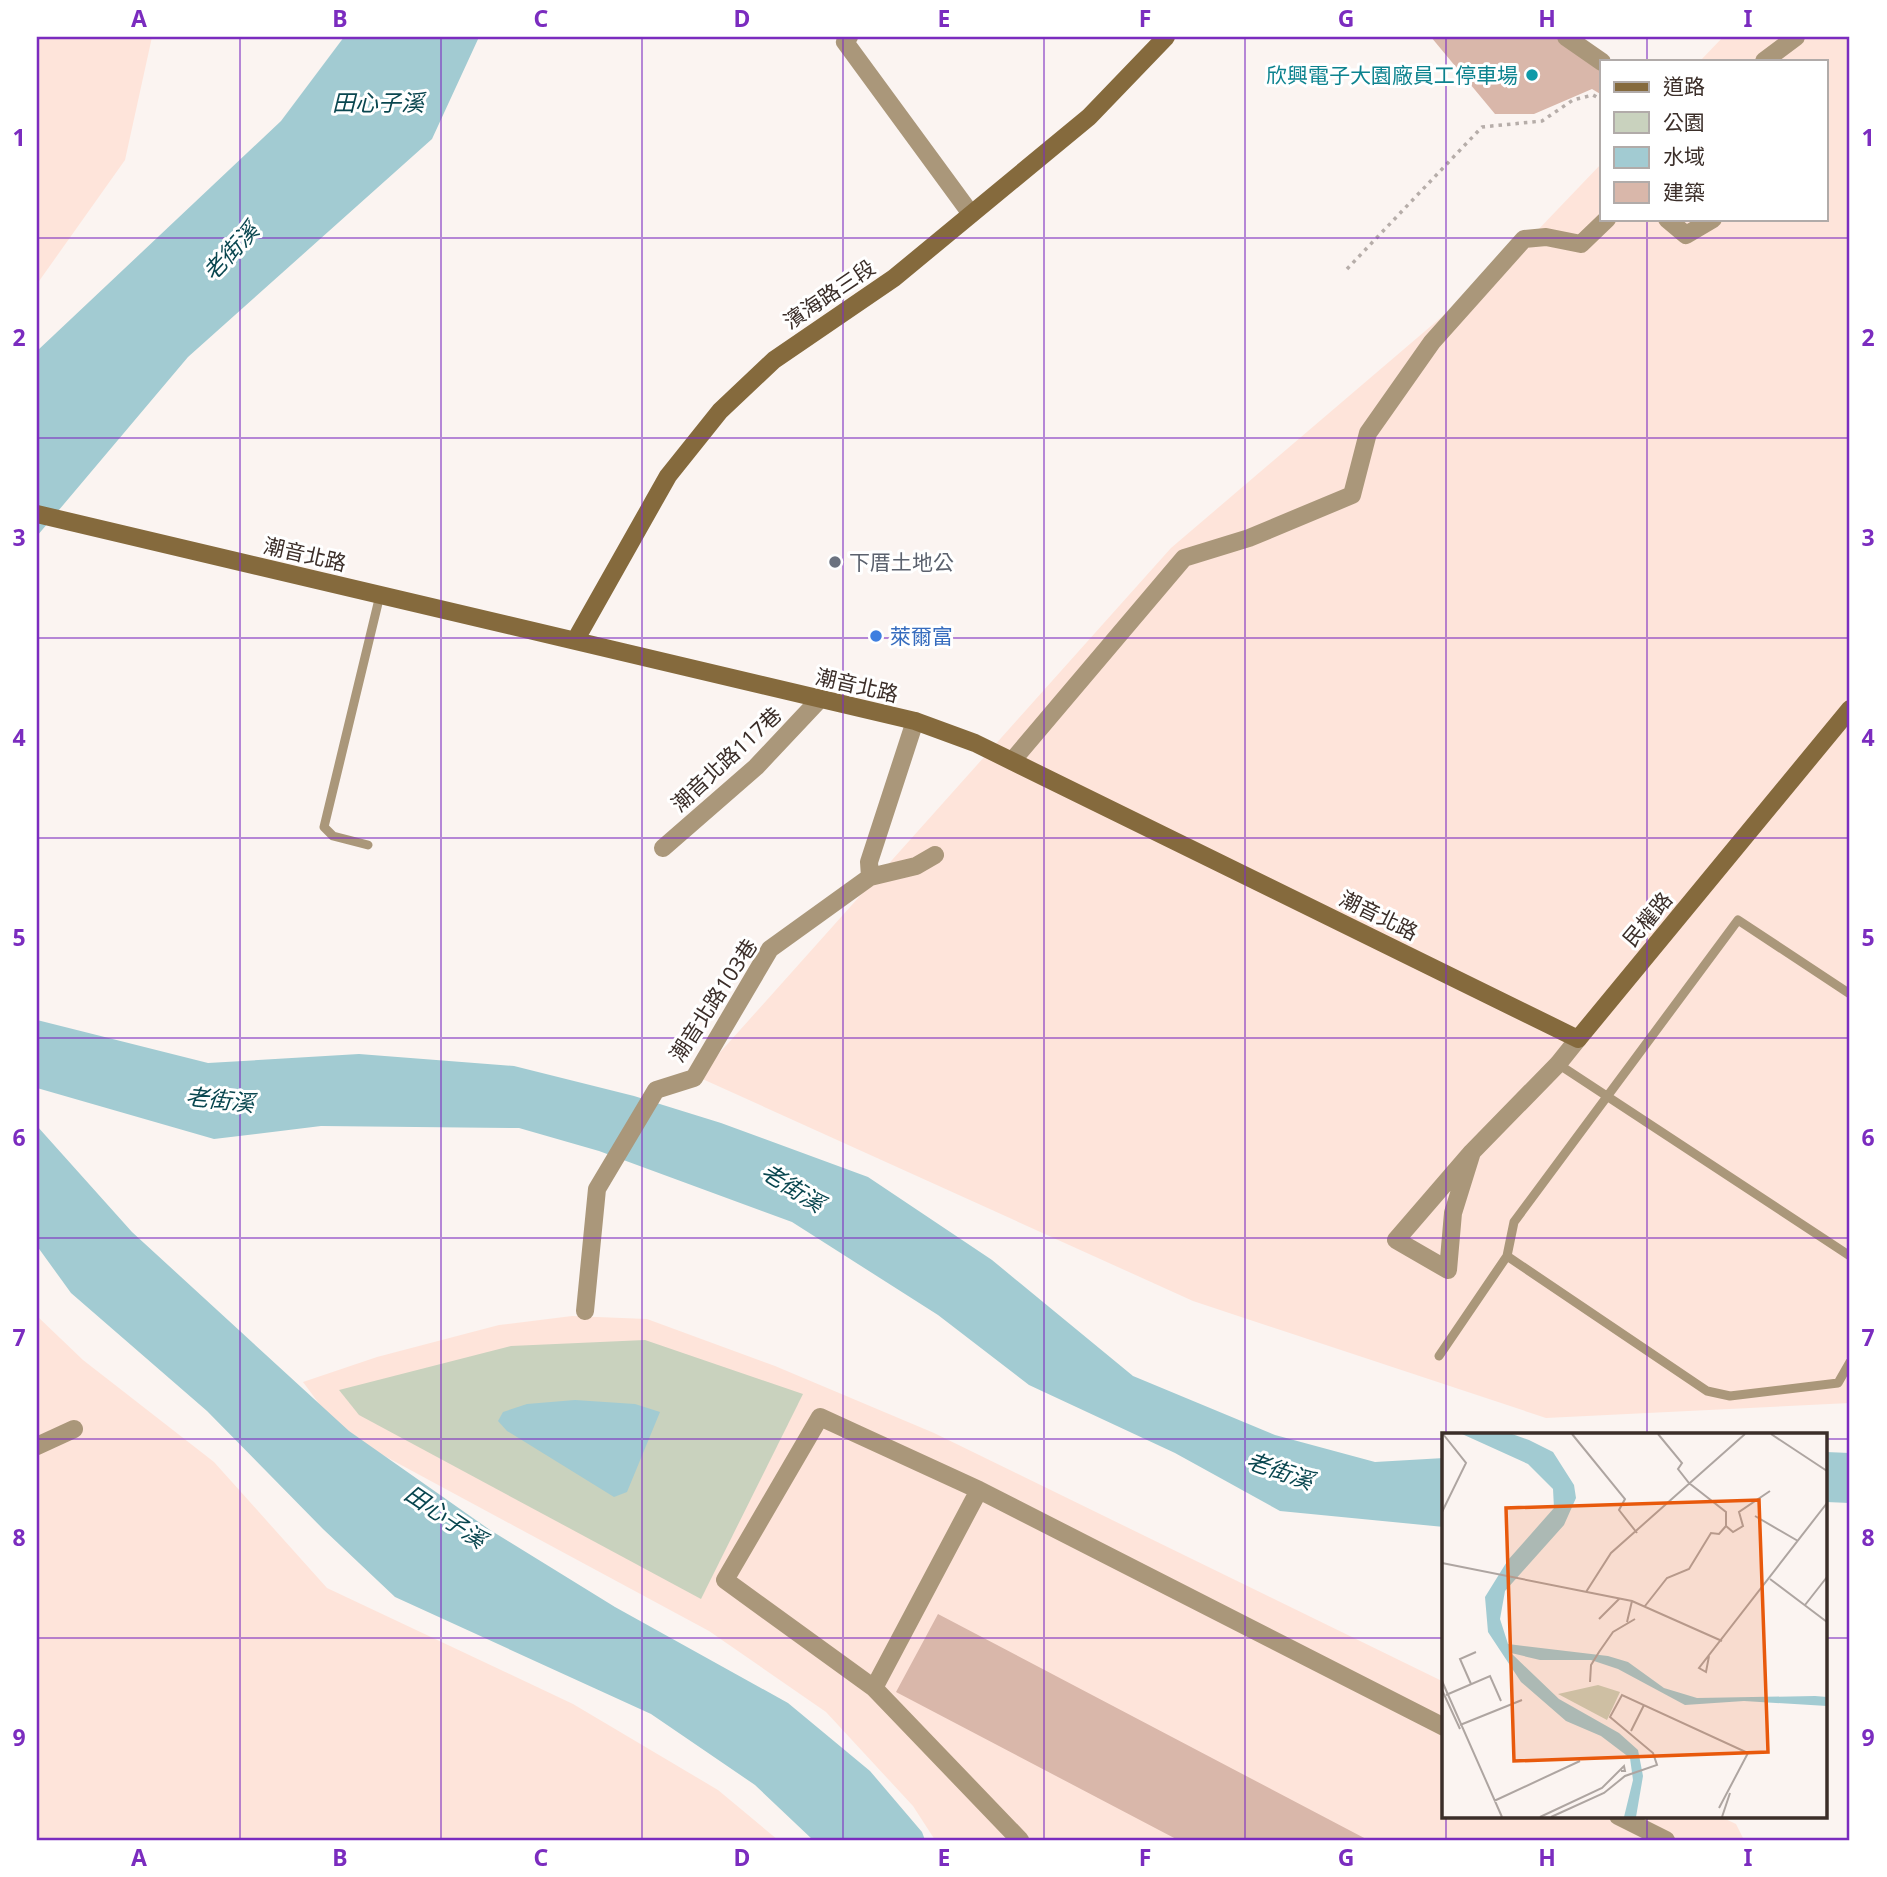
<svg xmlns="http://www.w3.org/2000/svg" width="1887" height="1877" viewBox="0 0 1887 1877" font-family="'Noto Sans','Noto Sans TC',sans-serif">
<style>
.built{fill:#fee4da}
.green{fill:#c9d2be}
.water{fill:#a2cbd2}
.building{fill:#d9b7aa}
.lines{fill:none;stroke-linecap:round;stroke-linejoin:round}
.path{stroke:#b6ada9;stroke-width:3.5;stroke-dasharray:3.5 5;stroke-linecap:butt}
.lane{stroke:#aa977a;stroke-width:9}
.street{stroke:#aa977a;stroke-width:18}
.secondary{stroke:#856a3d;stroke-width:18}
.grid{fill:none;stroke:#7b2cbf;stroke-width:2;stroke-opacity:0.55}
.culture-dot{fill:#0f9aa8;stroke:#fff;stroke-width:2.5}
.worship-dot{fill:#6b7280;stroke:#fff;stroke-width:2.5}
.shop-dot{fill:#3f7fe0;stroke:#fff;stroke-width:2.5}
.labels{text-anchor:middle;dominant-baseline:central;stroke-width:6;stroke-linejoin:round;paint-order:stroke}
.culture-label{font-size:21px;fill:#0d838f;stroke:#fff;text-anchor:end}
.street-label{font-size:21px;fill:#3b2e29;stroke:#fff}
.worship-label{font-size:21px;fill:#5b616d;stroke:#fff;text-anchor:start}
.shop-label{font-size:21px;fill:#366cbe;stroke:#fff;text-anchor:start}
.water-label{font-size:23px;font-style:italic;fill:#09464f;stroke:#fff}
.inset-road{fill:none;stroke:#aea5a1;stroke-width:2}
.view{fill:#e8590c;fill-opacity:0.15;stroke:#e8590c;stroke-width:3.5}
.inset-edge{fill:none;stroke:#3b2e29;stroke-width:3.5}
.neatline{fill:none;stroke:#7b2cbf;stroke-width:2.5}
.grid-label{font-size:23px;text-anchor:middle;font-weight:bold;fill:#7b2cbf}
</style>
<rect width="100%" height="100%" fill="#fbf4f1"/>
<path class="built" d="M37,37H152L125,160L37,284Z
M1723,37H1850V1403L1546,1418L1193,1301L698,1077L1171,548L1513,256L1602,163V219H1826V61H1700Z
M37,1316L83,1360L214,1462L327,1588L573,1704L718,1790L778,1840H37Z
M572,1316L647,1319L775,1366L934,1433L1444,1682V1816H1719L1736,1824L1744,1840H935L913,1806L826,1712L709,1631L340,1432L303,1382L377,1357L499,1325Z"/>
<path class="green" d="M645,1340L803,1394L701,1599L359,1415L339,1390L511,1346Z"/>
<path class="water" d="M344,37H479L432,139L188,357L37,536V351L281,121Z
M37,1020L208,1063L359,1054L514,1066L634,1096L721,1123L868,1177L992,1260L1133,1376L1275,1435L1375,1462L1444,1458V1527L1280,1511L1175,1453L1029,1385L938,1315L792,1222L599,1151L519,1128L321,1126L214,1139L37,1088Z
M37,1126L132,1232L349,1431L490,1530L615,1607L788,1703L870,1771L922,1832L925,1840H813L755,1785L651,1714L395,1597L323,1529L207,1411L71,1293L37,1246Z
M575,1400L635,1404L660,1412L627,1492L614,1497L507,1431L498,1421L503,1412L527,1404Z
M1826,1452L1850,1453V1503L1826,1502Z"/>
<path class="building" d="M1431,37H1566L1602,62V95L1592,89L1534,114H1495Z
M938,1614L1368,1840H1178L896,1692Z"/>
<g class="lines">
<path class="path" d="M1347,269L1482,127L1542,121L1573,100L1593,95L1602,100"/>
<path class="lane" d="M368,845L333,836L324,827L380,595
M1558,1064L1850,1256
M1507,1256L1707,1391L1730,1396L1838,1383L1850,1362
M1439,1356L1507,1256L1514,1222L1738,920L1850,994"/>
<path class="street" d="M849,37L845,42L971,214
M1566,37L1602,62
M1764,61L1796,37
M1667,219L1686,235L1713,219
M1012,761L1184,558L1249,538L1352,495L1368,433L1432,342L1524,239L1546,237L1581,244L1607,219
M663,848L756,767L819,700
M870,877L869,862L915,721
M1472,1152L1453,1213L1448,1270L1396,1240L1472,1152L1558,1064L1578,1039
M585,1311L597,1189L656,1090L694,1078L770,949L870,877L916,866L935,855
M37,1446L74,1429
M874,1688L979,1490
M1618,1816L1666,1840
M1020,1840L874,1688L725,1580L820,1417L979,1490L1444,1727"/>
<path class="secondary" d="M37,514L915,721L975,743L1578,1039L1850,709
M576,639L668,476L720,411L774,360L894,278L1089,117L1166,37"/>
</g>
<path class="grid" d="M240,37V1840M441,37V1840M642,37V1840M843,37V1840M1044,37V1840M1245,37V1840M1446,37V1434M1647,37V61M1647,219V1434M37,238H1850M37,438H1850M37,638H1850M37,838H1850M37,1038H1850M37,1238H1850M37,1439H1444M1826,1439H1850M37,1638H1444M1826,1638H1850M1446,1816V1840M1647,1816V1840"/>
<circle class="culture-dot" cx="1532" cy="75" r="7"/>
<circle class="worship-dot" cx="835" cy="562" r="7"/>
<circle class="shop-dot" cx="876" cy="636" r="7"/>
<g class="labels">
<g class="culture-label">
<text x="1518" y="75">欣興電子大園廠員工停車場</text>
</g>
<g class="street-label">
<text transform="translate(829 294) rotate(-34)">濱海路三段</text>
<text transform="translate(305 554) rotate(13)">潮音北路</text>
<text transform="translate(857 685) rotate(13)">潮音北路</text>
<text transform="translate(726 759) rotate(-43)">潮音北路117巷</text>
<text transform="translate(1379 915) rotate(26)">潮音北路</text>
<text transform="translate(1647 919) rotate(-50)">民權路</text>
<text transform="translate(713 1000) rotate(-57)">潮音北路103巷</text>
</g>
<g class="worship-label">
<text x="849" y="562">下厝土地公</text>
</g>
<g class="shop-label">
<text x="890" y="636">萊爾富</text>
</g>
<g class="water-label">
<text x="378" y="102">田心子溪</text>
<text transform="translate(230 251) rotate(-47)">老街溪</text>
<text transform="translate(220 1099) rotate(6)">老街溪</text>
<text transform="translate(793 1187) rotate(32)">老街溪</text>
<text transform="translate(1280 1470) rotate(19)">老街溪</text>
<text transform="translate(446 1516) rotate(34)">田心子溪</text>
</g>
</g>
<g transform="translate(1442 1433)">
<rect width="385" height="385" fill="#fbf4f1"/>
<path d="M156,252L178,259L165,287L116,261Z" fill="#c9d2be"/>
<path d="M20,1H70L87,7L111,19L132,52L134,65L122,92L63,158L58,186L66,211L166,223L186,229L222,255L255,265L373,263L385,264V273L302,268L243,272L176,236L149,227H98L69,220L117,266L177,300L196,317L201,343L194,384H182L191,347L188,325L159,303L124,288L79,249L46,199L43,164L66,127L112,75L111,56L86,31Z" fill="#a2cbd2"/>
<path class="inset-road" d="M130,1L183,66L177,77L195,100M216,1L240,30L236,36L247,50L284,79V93M329,1L385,38M0,79L24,30L1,1M313,83L356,108M284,93L291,99L301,93L297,79L328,58M0,130L190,168L280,208M328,146L385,189M144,159L169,120L303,1M363,172L385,144M203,173L225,145L247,136L269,100L277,101L284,93M157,186L177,166M185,189L190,168M267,223L264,239L257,235L385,70M0,248L60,384M148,249L149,232L157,219L171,199L193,186M29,251L18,226L34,219M0,257L18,296M4,262L48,243L59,268M18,292L80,267M189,298L202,272M52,368L138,328M98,384L160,355L182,333L183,338H179M109,384L162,360L183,343L215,332L211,320L168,284L180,262L306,320L277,375M280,384L288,360"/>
<path class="view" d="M317,67L326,319L72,328L64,75Z"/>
<rect width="385" height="385" class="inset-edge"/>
</g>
<rect width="1887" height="1877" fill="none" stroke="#ffffff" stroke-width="77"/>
<rect x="1600" y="60" width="228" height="161" fill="#ffffff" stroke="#b1aba9" stroke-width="2"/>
<rect x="1614" y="82" width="35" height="10" fill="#856a3d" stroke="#b1aba9" stroke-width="2"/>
<text x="1663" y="94" font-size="21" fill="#3b2e29">道路</text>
<rect x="1614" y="112" width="35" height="21" fill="#c9d2be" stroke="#b1aba9" stroke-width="2"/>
<text x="1663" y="130" font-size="21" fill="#3b2e29">公園</text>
<rect x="1614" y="147" width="35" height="21" fill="#a2cbd2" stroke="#b1aba9" stroke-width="2"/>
<text x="1663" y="164" font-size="21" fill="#3b2e29">水域</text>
<rect x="1614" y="182" width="35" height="21" fill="#d9b7aa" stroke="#b1aba9" stroke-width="2"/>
<text x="1663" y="200" font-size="21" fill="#3b2e29">建築</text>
<rect x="38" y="38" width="1810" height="1801" class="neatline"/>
<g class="grid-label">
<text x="139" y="27">A</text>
<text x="340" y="27">B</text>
<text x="541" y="27">C</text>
<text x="742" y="27">D</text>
<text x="944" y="27">E</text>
<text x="1145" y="27">F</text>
<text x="1346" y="27">G</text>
<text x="1547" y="27">H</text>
<text x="1748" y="27">I</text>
<text x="19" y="146">1</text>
<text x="1868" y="146">1</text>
<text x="19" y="346">2</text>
<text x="1868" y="346">2</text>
<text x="19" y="546">3</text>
<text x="1868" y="546">3</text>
<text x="19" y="746">4</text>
<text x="1868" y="746">4</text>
<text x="19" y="946">5</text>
<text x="1868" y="946">5</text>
<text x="19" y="1146">6</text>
<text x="1868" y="1146">6</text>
<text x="19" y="1346">7</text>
<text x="1868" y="1346">7</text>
<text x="19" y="1546">8</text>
<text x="1868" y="1546">8</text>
<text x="19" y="1746">9</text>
<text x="1868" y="1746">9</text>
<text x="139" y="1866">A</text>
<text x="340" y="1866">B</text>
<text x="541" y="1866">C</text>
<text x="742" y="1866">D</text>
<text x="944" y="1866">E</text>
<text x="1145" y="1866">F</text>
<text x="1346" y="1866">G</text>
<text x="1547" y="1866">H</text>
<text x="1748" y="1866">I</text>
</g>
</svg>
